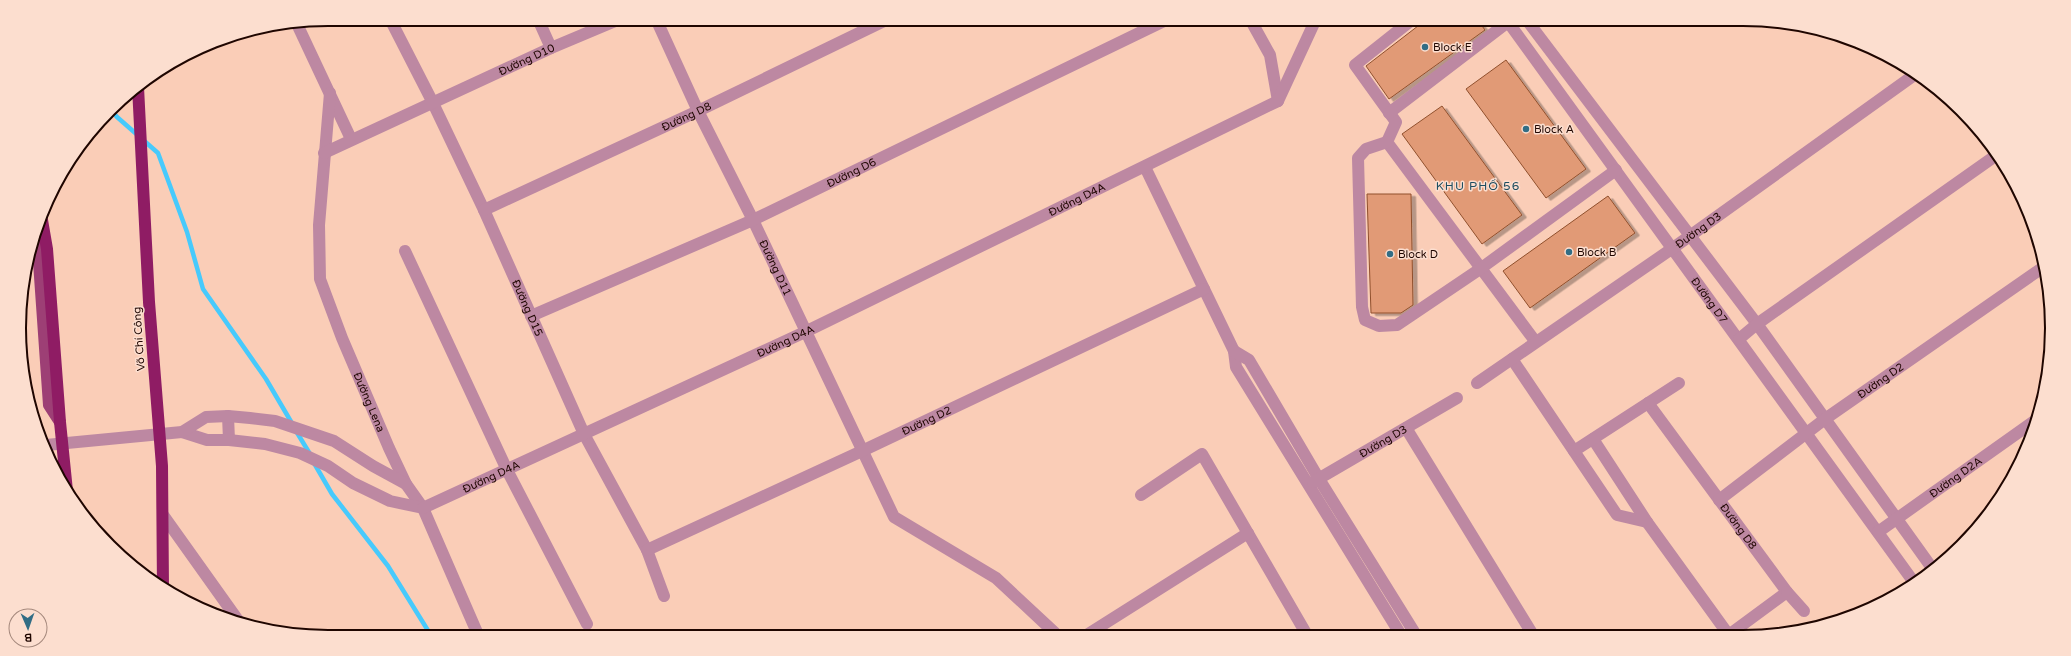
<svg xmlns="http://www.w3.org/2000/svg" width="2071" height="656" viewBox="0 0 2071 656" font-family="'Varela Round',sans-serif">
<style>
.lines{fill:none;stroke-linecap:round;stroke-linejoin:round}
.stream{stroke:#47cafc;stroke-width:4.5}
.building{fill:#e19a76;stroke:#90502d;filter:url(#shadow)}
.minor{stroke:#bd88a2;stroke-width:12}
.major{stroke:#9d3f75;stroke-width:12}
.highway{stroke:#8f1c64;stroke-width:12}
.poi-dot{fill:#326d85;stroke:#fcdecf;stroke-width:1.5}
.labels{text-anchor:middle;dominant-baseline:central;stroke-width:3;stroke-linejoin:round;paint-order:stroke}
.poi-label{font-size:11px;fill:#1f0600;stroke:#fcdecf;text-anchor:start}
.street-label{font-size:11px;fill:#1f0600;stroke:#fcdecf}
.neighbourhood-label{font-size:12px;letter-spacing:1px;fill:#1d4d60;stroke:#fcdecf}
.rim{fill:none;stroke:#1f0600;stroke-width:2}
</style>
<defs>
<filter id="shadow"><feDropShadow dx="4.5" dy="2.5" stdDeviation="0" flood-color="#0004"/></filter>
</defs>
<rect width="100%" height="100%" fill="#facdb7"/>
<g class="lines">
<path class="stream" d="M111,110L117,117L158,153L187,232L203,289L266,379L293,425
M296,431L310,454
M314,463L332,494L388,566L432,637"/>
</g>
<path class="building" d="M1427,19H1477L1485,30L1389,99L1366,66Z
M1506,60L1586,169L1546,198L1466,89Z
M1442,106L1522,215L1482,244L1402,134Z
M1367,194H1411L1413,305L1401,313H1371Z
M1608,196L1635,233L1530,308L1503,271Z"/>
<g class="lines">
<g class="minor">
<path id="s1" d="M390,19L432,101L484,210L584,434L647,550L664,596"/>
<path d="M538,19L551,48"/>
<path id="s2" d="M656,19L698,111L753,220L894,517L996,578L1055,633"/>
<path d="M1250,19L1270,55L1278,101"/>
<path d="M1413,19L1355,65L1396,122L1387,142L1535,341"/>
<path id="s3" d="M1506,19L1913,581"/>
<path d="M1526,19L1757,324L1932,568"/>
<path d="M297,24L351,139"/>
<path id="s4" d="M330,93L319,225L320,279L342,338L389,448L406,484L423,508L479,637"/>
<path d="M1389,113L1508,22"/>
<path d="M1387,142L1366,149L1358,158L1362,307L1365,320L1379,326L1397,325L1480,269L1616,170"/>
<path id="s5" d="M324,153L551,48L620,19"/>
<path d="M1145,167L1234,351L1236,367L1401,635"/>
<path id="s6" d="M484,210L698,111L888,19"/>
<path d="M405,251L507,470L587,624"/>
<path id="s7" d="M531,316L753,220L1168,19"/>
<path d="M1739,339L1757,324L1998,154"/>
<path d="M1234,351L1249,360L1319,479L1416,635"/>
<path d="M1512,359L1617,515L1647,522"/>
<path id="s8" d="M1477,383L1673,248L1917,73"/>
<path id="s9" d="M1648,403L1787,592L1730,634"/>
<path d="M228,416L229,440"/>
<path d="M1406,428L1533,635"/>
<path d="M182,432L207,440H229L265,444L300,453L328,466L353,483L390,501L423,508"/>
<path d="M1593,439L1647,522L1728,634"/>
<path d="M46,445L182,432L206,417L228,416L250,418L275,421L334,441L373,466L406,484"/>
<path d="M1574,451L1679,383"/>
<path id="s10" d="M1313,482L1457,398"/>
<path d="M1141,495L1202,454L1307,635"/>
<path id="s11" d="M1719,500L1825,419L2045,266"/>
<path id="s12" d="M423,508L805,332L1278,101L1316,19"/>
<path d="M163,515L240,623"/>
<path id="s13" d="M1878,532L2033,422"/>
<path id="s14" d="M647,550L862,451L1204,289"/>
<path d="M1787,592L1804,611"/>
<path d="M1085,636L1248,533"/>
</g>
<path class="major" d="M39,230L38,248L49,405L60,422"/>
<path class="highway" d="M138,87L149,302L162,466L163,589
M42,220L47,249L60,422L67,491"/>
</g>
<g class="poi-dot">
<circle cx="1425" cy="47" r="4"/>
<circle cx="1526" cy="129" r="4"/>
<circle cx="1569" cy="252" r="4"/>
<circle cx="1390" cy="254" r="4"/>
</g>
<g class="labels">
<g class="poi-label">
<text x="1433" y="47">Block E</text>
<text x="1534" y="129">Block A</text>
<text x="1577" y="252">Block B</text>
<text x="1398" y="254">Block D</text>
</g>
<g class="street-label">
<text stroke="none"><textPath href="#s5" startOffset="223">Đường D10</textPath></text>
<text stroke="none"><textPath href="#s6" startOffset="223">Đường D8</textPath></text>
<text stroke="none"><textPath href="#s7" startOffset="351">Đường D6</textPath></text>
<text stroke="none"><textPath href="#s12" startOffset="723">Đường D4A</textPath></text>
<text stroke="none"><textPath href="#s8" startOffset="269">Đường D3</textPath></text>
<text stroke="none"><textPath href="#s2" startOffset="276">Đường D11</textPath></text>
<text stroke="none"><textPath href="#s3" startOffset="347">Đường D7</textPath></text>
<text stroke="none"><textPath href="#s1" startOffset="320">Đường D15</textPath></text>
<text transform="translate(139 339) rotate(-94)">Võ Chí Công</text>
<text stroke="none"><textPath href="#s12" startOffset="399">Đường D4A</textPath></text>
<text stroke="none"><textPath href="#s11" startOffset="201">Đường D2</textPath></text>
<text stroke="none"><textPath href="#s4" startOffset="319">Đường Lena</textPath></text>
<text stroke="none"><textPath href="#s14" startOffset="308">Đường D2</textPath></text>
<text stroke="none"><textPath href="#s10" startOffset="81">Đường D3</textPath></text>
<text stroke="none"><textPath href="#s12" startOffset="75">Đường D4A</textPath></text>
<text stroke="none"><textPath href="#s13" startOffset="95">Đường D2A</textPath></text>
<text stroke="none"><textPath href="#s9" startOffset="153">Đường D8</textPath></text>
</g>
<g class="neighbourhood-label">
<text x="1478" y="186">KHU PHỐ 56</text>
</g>
</g>
<path d="M0 0H2071V656H0ZM328 26H1743A302 302 0 0 1 2045 328V328A302 302 0 0 1 1743 630H328A302 302 0 0 1 26 328V328A302 302 0 0 1 328 26Z" fill="#fcdecf" fill-rule="evenodd"/>
<path class="rim" d="M328 26H1743A302 302 0 0 1 2045 328V328A302 302 0 0 1 1743 630H328A302 302 0 0 1 26 328V328A302 302 0 0 1 328 26Z"/>
<g transform="translate(28 628) rotate(178)"><circle r="19" fill="#fcdecf" stroke="#a4887c"/>
<path d="M0-3L7 15L0 10L-7 15Z" fill="#326d85"/>
<text y="-6" font-size="11" font-weight="bold" text-anchor="middle" fill="#1f0600">B</text>
</g>
</svg>
